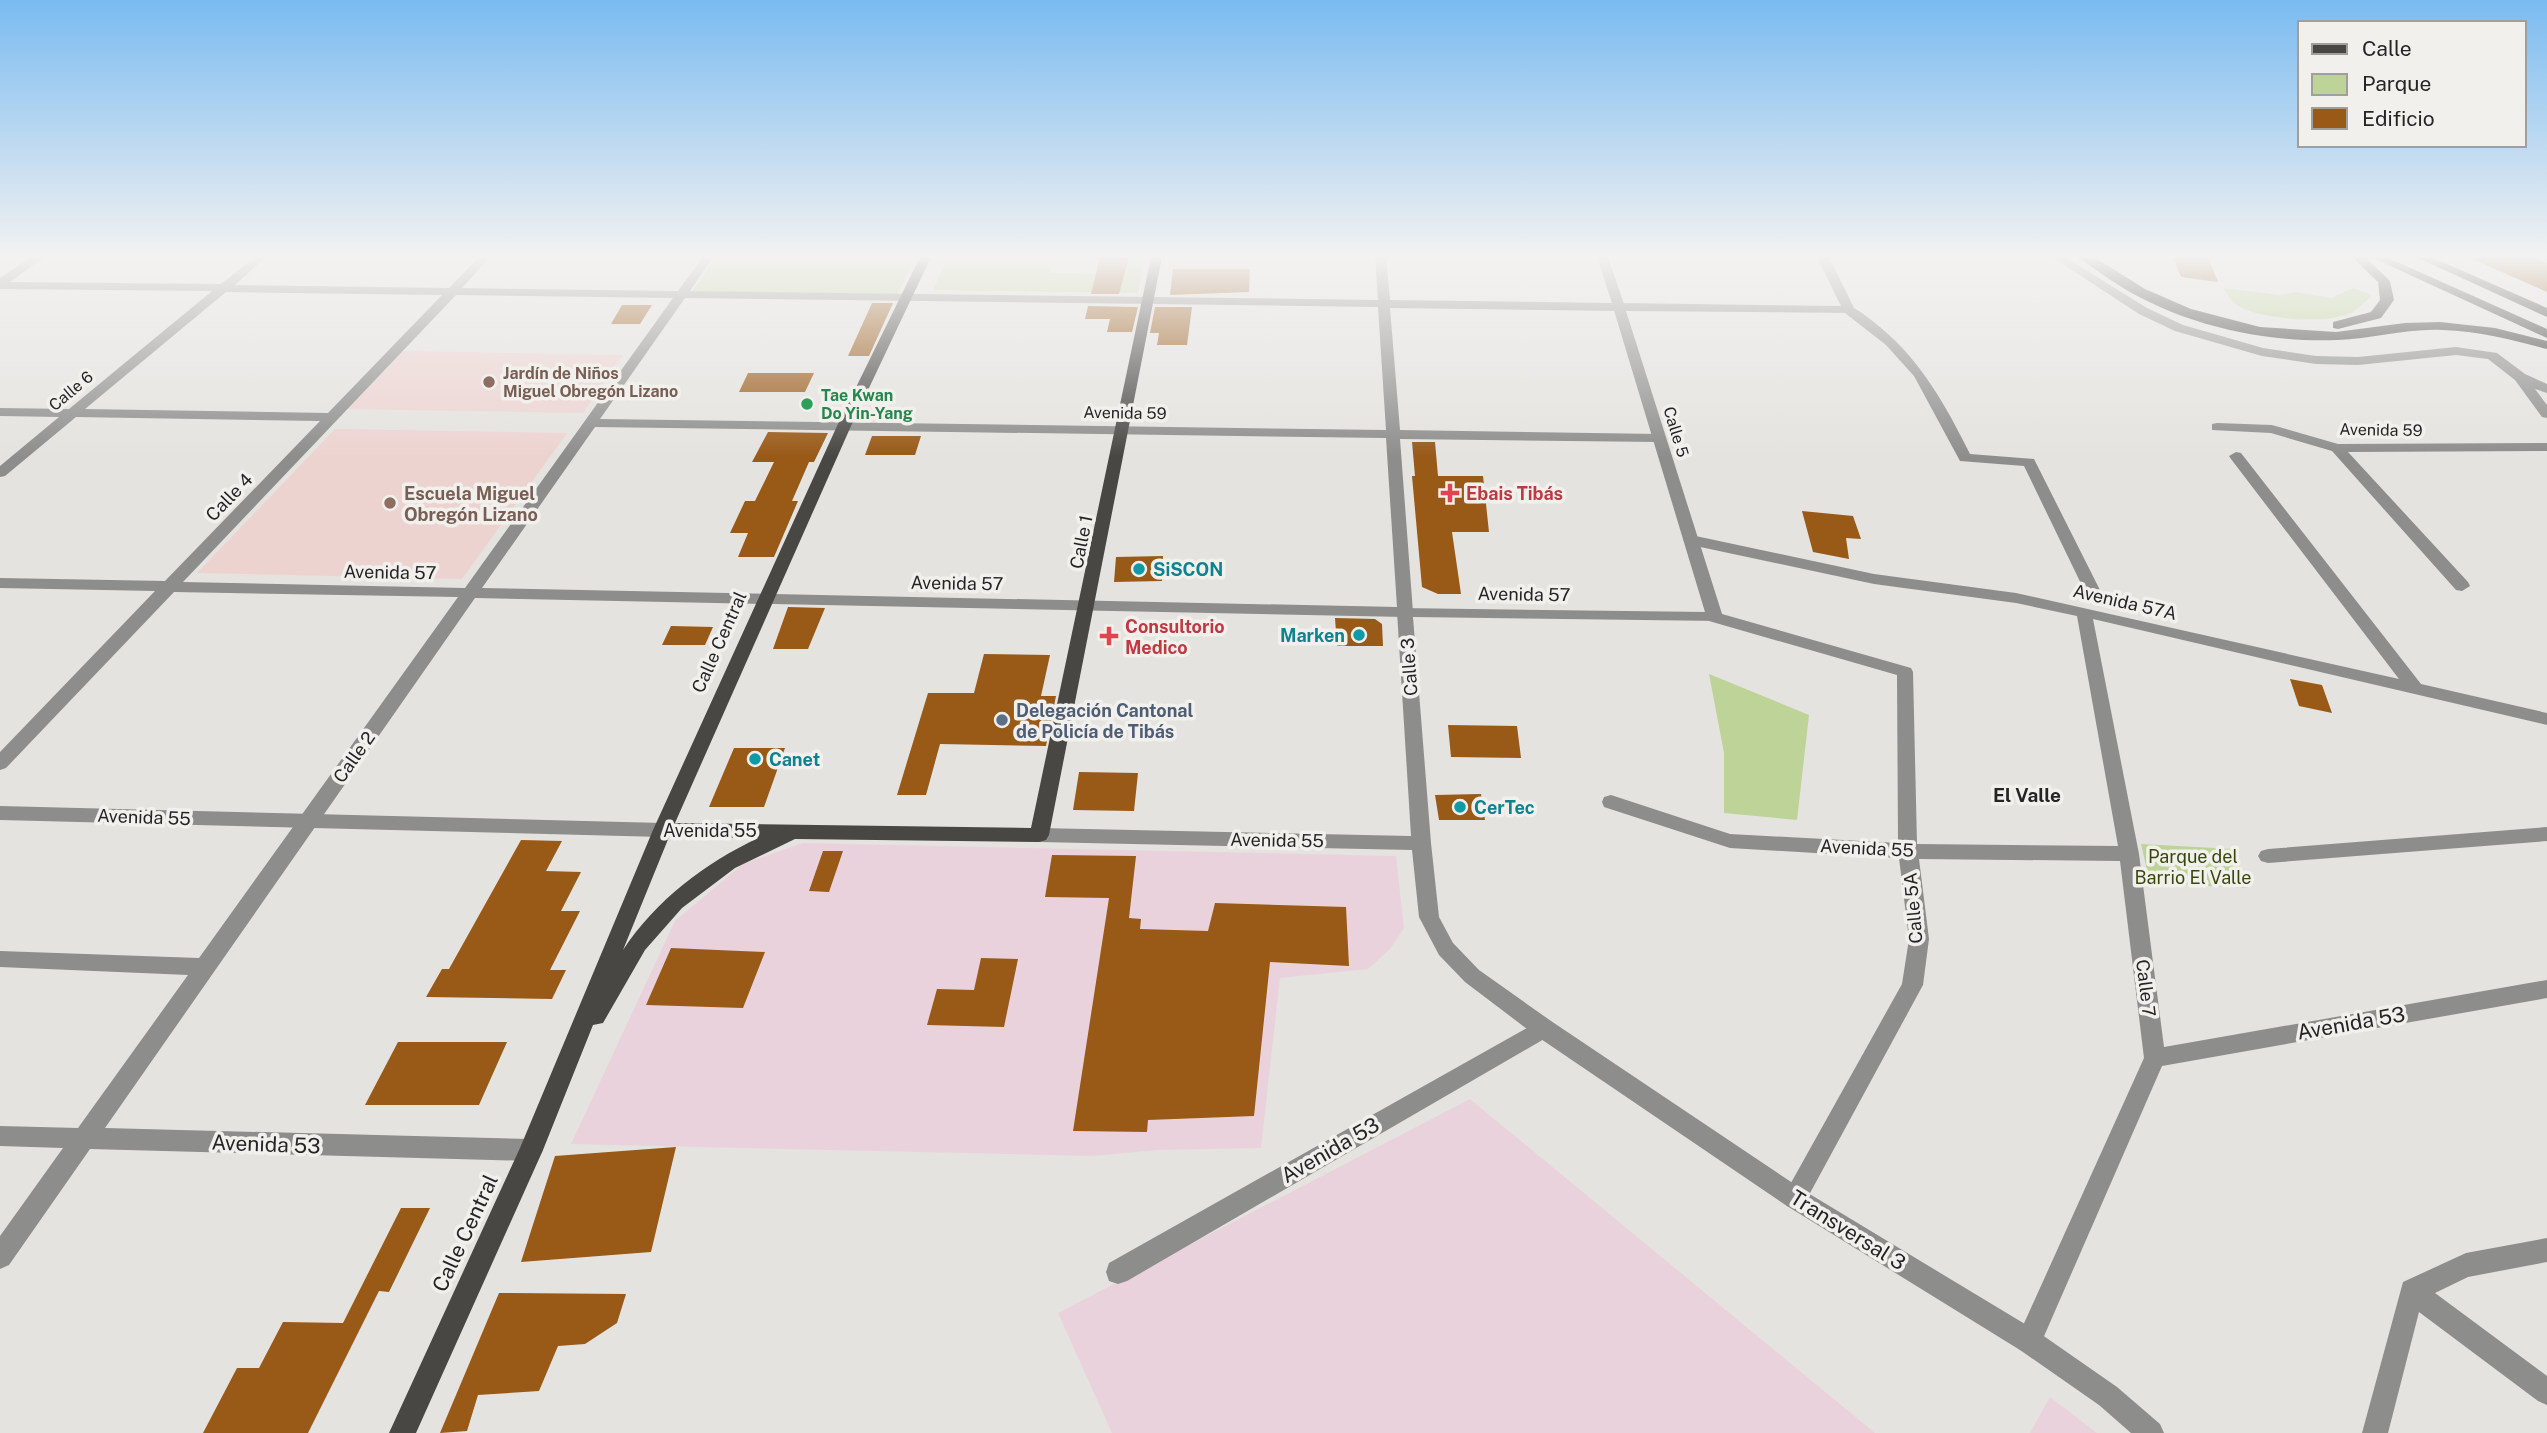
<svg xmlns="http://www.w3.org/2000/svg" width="2547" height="1433" viewBox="0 0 2547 1433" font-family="'Public Sans',sans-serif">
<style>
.commercial{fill:#ead2dd}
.education{fill:#edd3d0}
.green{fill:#bed397}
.building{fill:#995917}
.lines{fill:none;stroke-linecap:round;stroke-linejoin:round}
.minor{fill:#8d8d8b;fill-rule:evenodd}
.tertiary{fill:#8d8d8b;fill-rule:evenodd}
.primary{fill:#484744;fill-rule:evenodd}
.trunk{fill:#3c3c38;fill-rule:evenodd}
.education-dot{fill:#8d6e63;stroke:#f2f0ec;stroke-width:2.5}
.leisure-dot{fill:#2e9e5b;stroke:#f2f0ec;stroke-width:2.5}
.health-dot{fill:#e0444e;stroke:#f2f0ec;stroke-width:2.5}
.culture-dot{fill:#0f9aa8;stroke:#f2f0ec;stroke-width:2.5}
.service-dot{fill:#5c6f8a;stroke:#f2f0ec;stroke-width:2.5}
.labels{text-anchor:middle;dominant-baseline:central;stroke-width:7;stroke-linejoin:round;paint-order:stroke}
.far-education-label{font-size:16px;font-weight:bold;fill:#785e54;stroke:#f2f0ec;text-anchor:start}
.far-street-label{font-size:16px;fill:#262524;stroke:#f2f0ec}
.far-leisure-label{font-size:16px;font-weight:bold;fill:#27864d;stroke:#f2f0ec;text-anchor:start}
.education-label{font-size:18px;font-weight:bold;fill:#785e54;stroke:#f2f0ec;text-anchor:start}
.health-label{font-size:18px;font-weight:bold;fill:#be3a42;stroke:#f2f0ec;text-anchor:start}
.street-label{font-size:18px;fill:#262524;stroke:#f2f0ec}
.culture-label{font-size:18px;font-weight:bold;fill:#0d838f;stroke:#f2f0ec;text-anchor:start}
.service-label{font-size:18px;font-weight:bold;fill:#4e5e75;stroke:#f2f0ec;text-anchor:start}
.park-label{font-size:18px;fill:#37480a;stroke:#f2f0ec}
.neighbourhood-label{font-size:19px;font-weight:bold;fill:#262524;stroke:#f2f0ec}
.near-street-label{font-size:21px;fill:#262524;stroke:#f2f0ec}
</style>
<rect width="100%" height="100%" fill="#e5e3df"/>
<path class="commercial" d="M803,843L1396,856L1404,928L1390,949L1368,969L1280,978L1261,1148L1158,1150L1092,1156L571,1144L675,921L743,864Z
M1470,1099L1875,1433H1112L1058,1313Z
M2050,1397L2097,1433H2030Z"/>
<path class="education" d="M403,351L623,355L583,413L348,409Z
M335,429L567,433L462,579L197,573Z"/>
<path class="green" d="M717,257H916L896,297L690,294Z
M947,257L1054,259L1050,273L1124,274L1129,257H1145L1138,293L933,290Z
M2223,288L2280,295L2296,292L2331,298L2353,288L2372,295C2364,303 2357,311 2346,315C2322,324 2258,319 2237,305C2231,302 2227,293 2223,288Z
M1709,674L1809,715L1797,820L1724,813V753Z
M2141,844L2233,849L2248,888L2150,883Z"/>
<path class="building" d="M1100,257H1129L1119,294H1091Z
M2173,257H2208L2218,282L2181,277Z
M2468,257H2534L2547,263V292Z
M1173,269H1250L1249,292L1170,295Z
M872,303H893L869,356H848Z
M622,305H652L640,324H611Z
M1088,306L1138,307L1132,332H1107L1110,319H1085Z
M1155,307H1192L1187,345H1157L1159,333H1150Z
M748,373H814L805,392H739Z
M768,432L828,433L814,462H809L792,501H798L774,557H738L748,533H730L745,501H755L774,462H752Z
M872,436H921L915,455H865Z
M1412,442H1435L1438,476H1483L1489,532H1452L1461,594H1438L1422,587L1412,476H1415Z
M1802,511L1853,516L1861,539L1846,538L1849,559L1813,552Z
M1163,556L1162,581L1114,582L1116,557Z
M788,607L825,608L808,649H773Z
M1335,618L1375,619L1382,624L1383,646H1337Z
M671,626L713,627L705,645H662Z
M984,654L1050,655L1041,696H1056L1046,746L940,744L926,795H897L928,693H974Z
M2290,679L2322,685L2332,713L2299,706Z
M1448,725L1517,726L1521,758L1451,757Z
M734,748H785L764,807H709Z
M1079,772L1138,773L1134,811L1073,810Z
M1481,794L1485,820H1439L1435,795Z
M521,840L562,841L546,871L581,872L561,911H580L550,970H566L552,999L426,997L442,969H449Z
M823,851H843L829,892L809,891Z
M1052,855L1136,856L1129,918L1141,919L1140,929L1208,931L1215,903L1346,907L1349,966L1270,962L1254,1116L1148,1120L1147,1132L1073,1131L1109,898L1045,897Z
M671,948L765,952L743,1008L646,1005Z
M981,958L1018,959L1004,1027L927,1025L937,989L974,990Z
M398,1042H507L479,1105H365Z
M676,1147L651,1252L521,1262L555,1156Z
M401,1208H430L389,1292L379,1291L308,1433H203L237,1368H259L283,1322L343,1323Z
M499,1293L626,1294L617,1323L585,1344L558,1346L539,1391L478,1395L467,1431L440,1433Z"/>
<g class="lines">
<path class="minor" d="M31,257H44L10,282L221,284L255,257H266L235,285L449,288L479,257H490L462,288L678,291L703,257H713L690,291L1378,300L1375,257H1386L1390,300L1612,303L1597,257H1608L1625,307L1619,311L1390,308L1400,430L1659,434L1666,438L1659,442L1400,439L1413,612L1405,617L475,598L105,1128L531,1139L539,1142L543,1150L539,1158L531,1161L90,1149L9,1265L0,1269V1236L63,1148L0,1146V1126L78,1128L188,975L0,967V951L199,958L458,597L174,592L6,768L0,770V752L155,591L0,588V578L165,581L320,421L76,417L5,476L0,477V466L59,417L0,416V408L69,409L212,291L0,289V278ZM226,292L442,295L328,413L85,409ZM456,295L673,298L465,588L183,582ZM685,298L1378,307L1386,430L600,419ZM595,427L1386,438L1397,607L482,588Z
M2052,257H2065L2147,308L2183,325L2263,348L2316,356L2358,357L2456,347L2497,353L2525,374L2547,384V393L2535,389L2547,405V418L2542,417L2515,380L2488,359L2456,355L2358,365L2316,364L2262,356L2175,331L2139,314Z
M1849,306C1860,310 1871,320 1880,327C1922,362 1946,406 1970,454L2034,459L2104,598L2102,602H2090L2088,598L2024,466L1960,461L1914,376L1886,345L1845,313V307Z
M2217,423L2272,425L2338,444L2547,443V451L2348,452L2468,582L2470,586L2462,591L2456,590L2332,451L2271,433L2212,430V424Z
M2236,452L2241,453L2421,684L2547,713V725L2093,619L2139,854L2164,1047L2547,980V998L2162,1066L2038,1350L2029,1354L2020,1350L2016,1341L2144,1058L2120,861L1919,859L1929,939L1923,985L1803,1206L1795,1209L1787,1206L1783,1198L1787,1190L1902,984L1909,939L1899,858L1730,848L1604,807L1602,802L1604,797L1611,795L1730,834L1898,843L1897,675L1709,621L1707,617L1709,613L1715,612L1911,668L1913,672L1917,844L2118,846L2077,616L2016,603L1874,584L1691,545L1683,540L1691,535L1874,574L2016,593L2399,679L2231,459L2229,456Z
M2547,827V841L2268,863L2261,861L2258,856L2261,851L2268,849Z
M1543,1019L1551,1021L1554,1028L1551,1035L1127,1281L1118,1284L1109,1281L1106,1272L1109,1263Z
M2547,1238V1262L2468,1277L2435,1293L2547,1376V1405L2538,1401L2419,1312L2388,1433H2362L2403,1282L2466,1253Z"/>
<path class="tertiary" d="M1817,257H1829L1855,310L1853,313L1626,311L1723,617L1721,621L1413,617L1431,843L1439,917L1453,943L1479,970L1551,1021L1803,1190L2038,1332L2117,1387L2160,1424L2164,1433H2131L2099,1405L2020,1350L1787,1206L1535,1035L1465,982L1439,955L1419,917L1412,850L1039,842L1032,840L1029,835L1032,830L1039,828L1411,836L1397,612L1399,608L1705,612L1613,307L1619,303L1841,306Z
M0,806L662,823L669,825L671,830L669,835L662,837L0,820Z"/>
<path class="primary" d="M920,257H931L851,426L675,823L1031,828L1151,257H1162L1049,835L1046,840L1039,842L795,839L735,868L682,908L645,950L603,1023L593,1025L543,1150L416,1433H389L520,1148L653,830L837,426ZM669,837L758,838C704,864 657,899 623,950Z"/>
<path class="trunk" d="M2080,257H2094L2145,289L2191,309L2260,327L2336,332L2405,323L2440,322L2495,328L2547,341V349C2512,340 2479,331 2443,330C2407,328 2373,339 2337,340C2259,343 2174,323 2109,279C2100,272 2088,266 2080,257Z
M2352,257H2365L2390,281L2394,300L2381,318L2338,329L2333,328V322L2371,312L2380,300L2378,282Z
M2371,257H2386L2547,329V338Z
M2416,257H2431L2547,308V317Z"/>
</g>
<linearGradient id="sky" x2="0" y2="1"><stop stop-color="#7abbf1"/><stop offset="0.56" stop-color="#f3f2f1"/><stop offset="1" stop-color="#f3f2f1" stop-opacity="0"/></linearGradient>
<rect width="2547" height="457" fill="url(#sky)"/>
<g class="education-dot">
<circle cx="489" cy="382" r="7"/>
<circle cx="390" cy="503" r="7"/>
</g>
<circle class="leisure-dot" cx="807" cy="404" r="7"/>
<g class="health-dot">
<path d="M1446.5 482.5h7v7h7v7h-7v7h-7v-7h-7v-7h7z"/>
<path d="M1105.5 625.5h7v7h7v7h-7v7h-7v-7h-7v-7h7z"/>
</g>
<g class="culture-dot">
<circle cx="1139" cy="569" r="7"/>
<circle cx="1359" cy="635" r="7"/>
<circle cx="755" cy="759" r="7"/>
<circle cx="1460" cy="807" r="7"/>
</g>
<circle class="service-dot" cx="1002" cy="720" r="7"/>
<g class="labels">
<g class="far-education-label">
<text x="503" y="373">Jardín de Niños<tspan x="503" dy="18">Miguel Obregón Lizano</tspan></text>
</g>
<g class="far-street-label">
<text transform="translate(71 391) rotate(-40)">Calle 6</text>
<text transform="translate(1125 413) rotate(1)">Avenida 59</text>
<text transform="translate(2381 430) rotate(1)">Avenida 59</text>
<text transform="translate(1676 432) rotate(73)">Calle 5</text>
</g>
<g class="far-leisure-label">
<text x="821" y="395">Tae Kwan<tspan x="821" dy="18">Do Yin-Yang</tspan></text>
</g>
<g class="education-label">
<text x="404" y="493">Escuela Miguel<tspan x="404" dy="21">Obregón Lizano</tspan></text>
</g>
<g class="health-label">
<text x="1466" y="493">Ebais Tibás</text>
<text x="1125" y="626">Consultorio<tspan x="1125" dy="21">Medico</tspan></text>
</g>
<g class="street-label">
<text transform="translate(229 497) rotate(-46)">Calle 4</text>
<text transform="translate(1081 542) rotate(-79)">Calle 1</text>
<text transform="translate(390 572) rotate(1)">Avenida 57</text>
<text transform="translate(957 583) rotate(1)">Avenida 57</text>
<text transform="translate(1524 594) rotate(1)">Avenida 57</text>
<text transform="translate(2125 602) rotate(13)">Avenida 57A</text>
<text transform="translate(719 642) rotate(-66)">Calle Central</text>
<text transform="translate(1409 667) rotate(-94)">Calle 3</text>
<text transform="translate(354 757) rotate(-55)">Calle 2</text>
<text transform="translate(144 817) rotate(2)">Avenida 55</text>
<text x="710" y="830">Avenida 55</text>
<text transform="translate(1277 840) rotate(1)">Avenida 55</text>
<text transform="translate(1867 848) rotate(3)">Avenida 55</text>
<text transform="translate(1913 908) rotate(-95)">Calle 5A</text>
<text transform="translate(2146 988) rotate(83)">Calle 7</text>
</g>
<g class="culture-label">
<text x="1153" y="569">SiSCON</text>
<text x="1345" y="635" text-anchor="end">Marken</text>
<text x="769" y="759">Canet</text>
<text x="1474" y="807">CerTec</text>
</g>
<g class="service-label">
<text x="1016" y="710">Delegación Cantonal<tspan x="1016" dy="21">de Policía de Tibás</tspan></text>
</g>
<g class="park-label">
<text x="2193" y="856">Parque del<tspan x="2193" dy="21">Barrio El Valle</tspan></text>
</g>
<g class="neighbourhood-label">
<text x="2027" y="795">El Valle</text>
</g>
<g class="near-street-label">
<text transform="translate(2351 1023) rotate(-10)">Avenida 53</text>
<text transform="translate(266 1144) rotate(2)">Avenida 53</text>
<text transform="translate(1330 1150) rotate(-30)">Avenida 53</text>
<text transform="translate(1848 1230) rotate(32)">Transversal 3</text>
<text transform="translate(465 1233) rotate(-65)">Calle Central</text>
</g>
</g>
<rect x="2298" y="21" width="228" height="126" fill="#f2f0ec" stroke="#a09f9c" stroke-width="2"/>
<rect x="2312" y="44" width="35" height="10" fill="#484744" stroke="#a09f9c" stroke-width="2"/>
<text x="2362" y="56" font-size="21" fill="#262524">Calle</text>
<rect x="2312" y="74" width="35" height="21" fill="#bed397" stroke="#a09f9c" stroke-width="2"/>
<text x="2362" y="91" font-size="21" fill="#262524">Parque</text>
<rect x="2312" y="108" width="35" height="21" fill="#995917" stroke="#a09f9c" stroke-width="2"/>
<text x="2362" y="126" font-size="21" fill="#262524">Edificio</text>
</svg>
